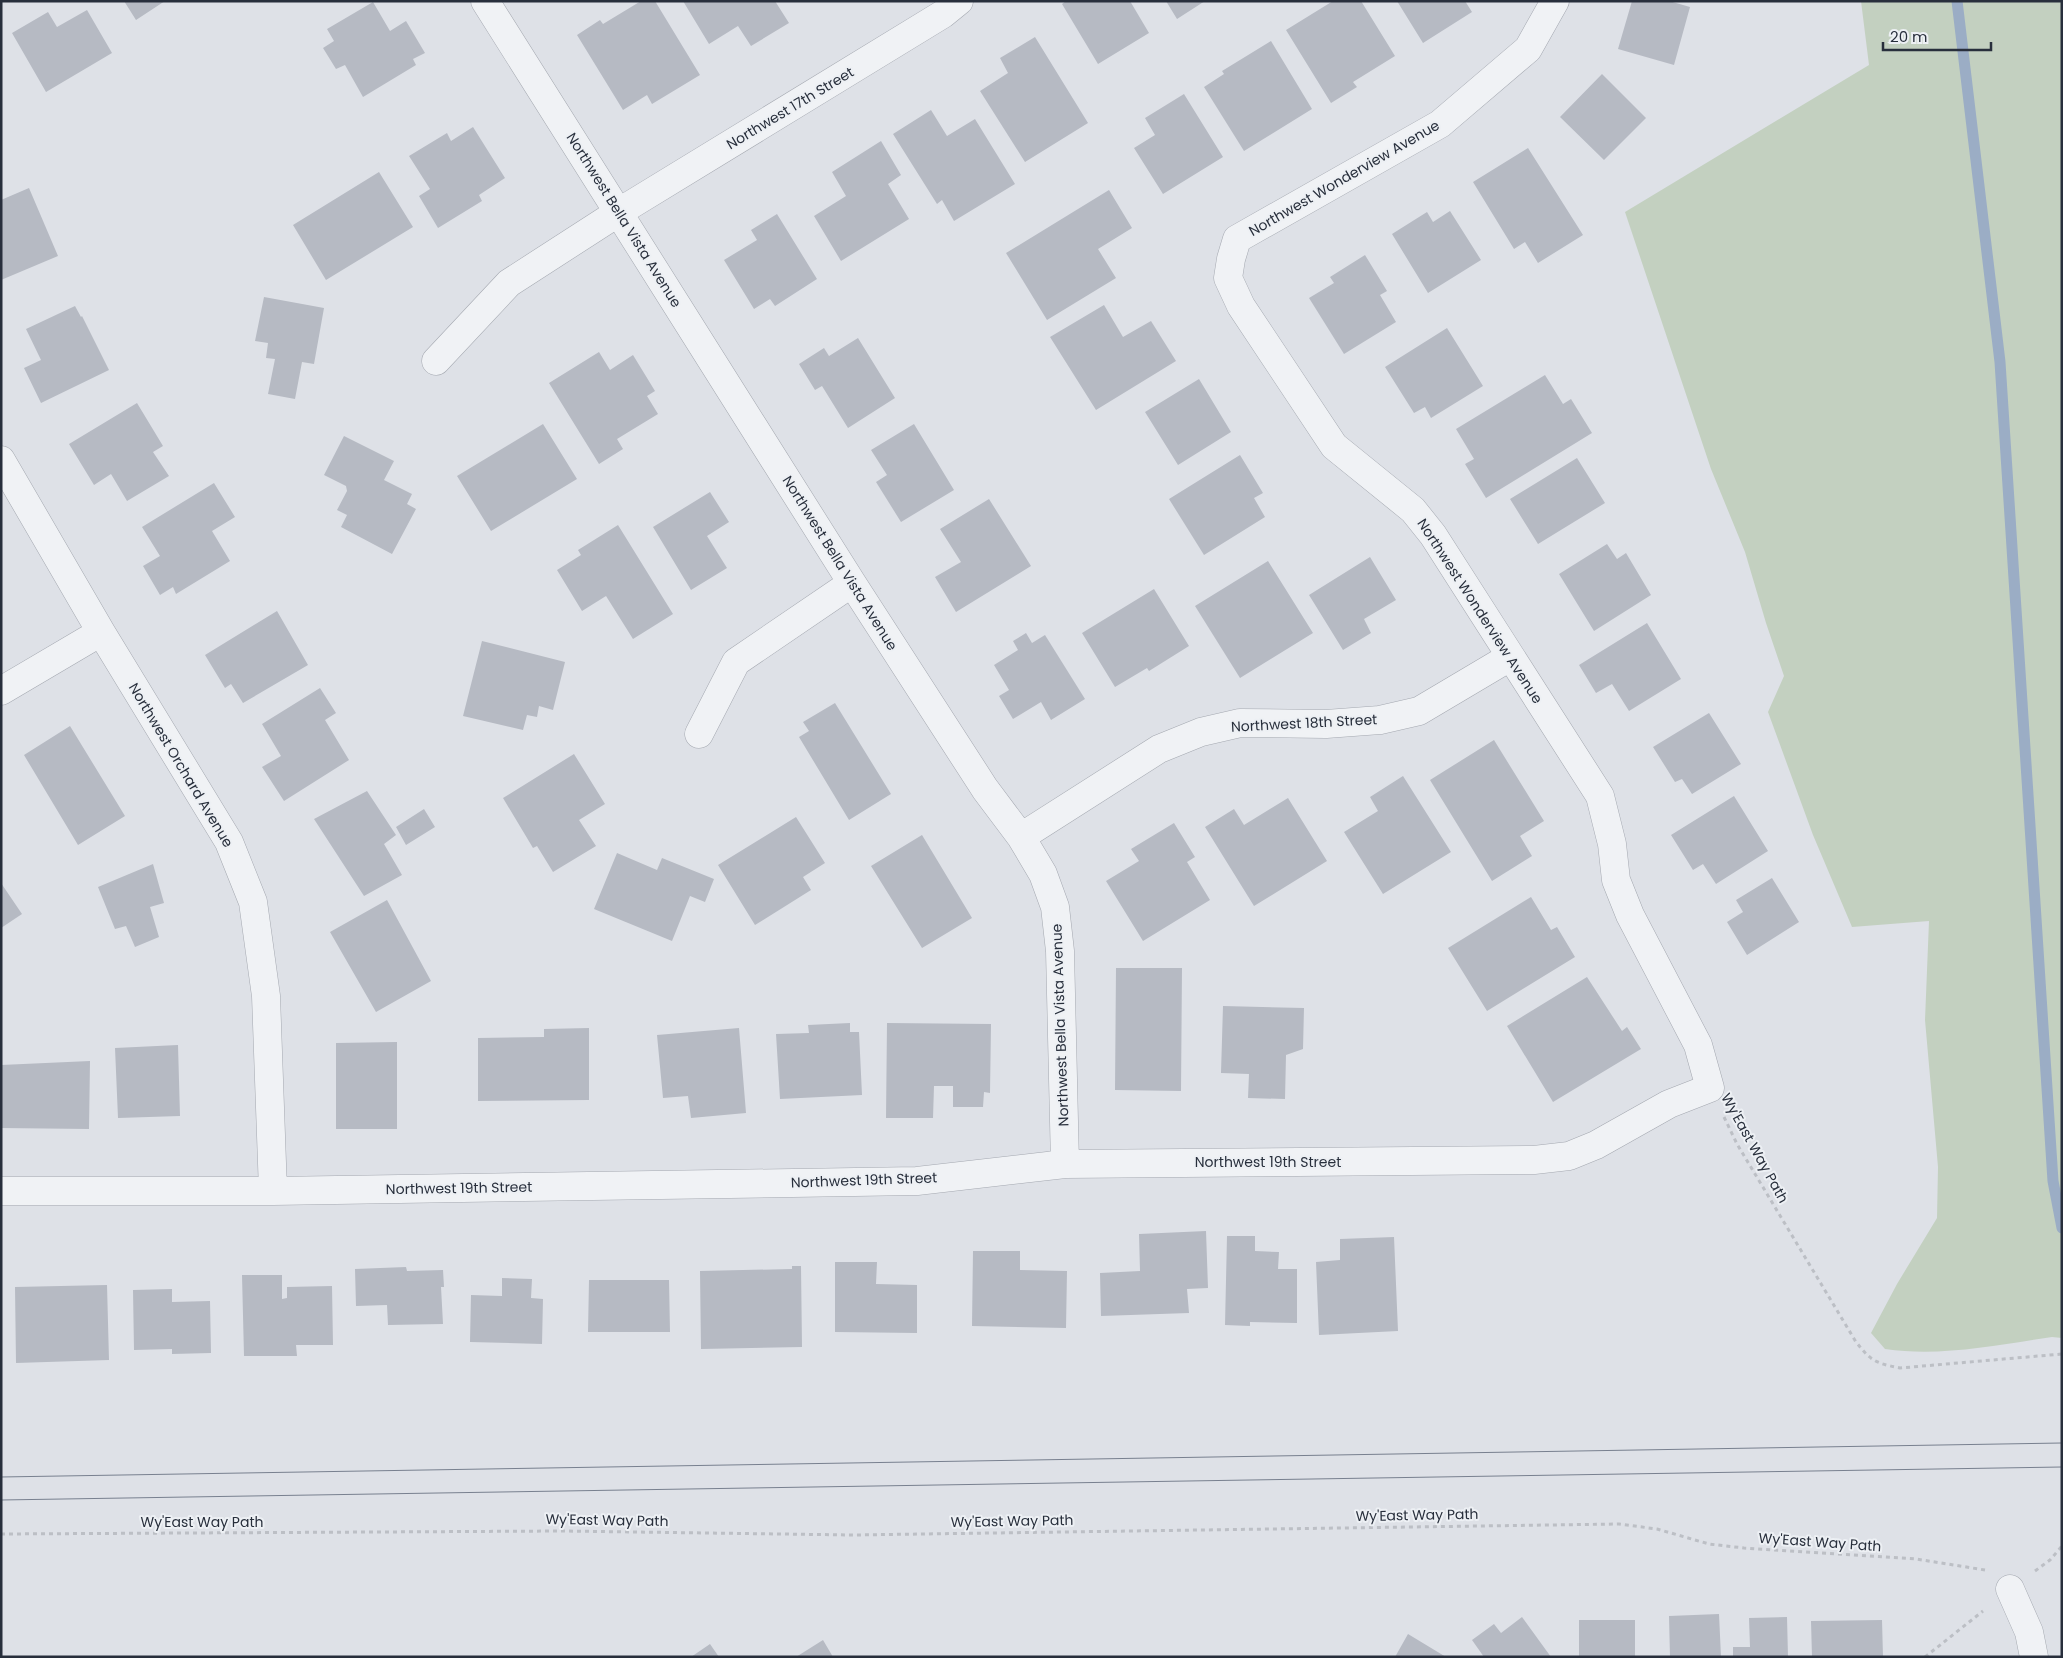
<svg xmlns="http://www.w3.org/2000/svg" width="2063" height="1658" viewBox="0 0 2063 1658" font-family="Poppins,sans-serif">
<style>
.green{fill:#c3d0c0}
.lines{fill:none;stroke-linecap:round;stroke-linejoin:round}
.stream{stroke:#9badc5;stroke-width:11}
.building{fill:#b6bac3}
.minor-casing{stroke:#a4a8b0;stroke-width:29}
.path{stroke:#bcbfc5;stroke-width:3;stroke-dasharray:4 4;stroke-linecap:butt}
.minor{stroke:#f0f2f5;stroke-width:28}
.tram{stroke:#78808f;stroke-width:1}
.labels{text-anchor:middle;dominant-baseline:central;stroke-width:4;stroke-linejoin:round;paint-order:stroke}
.street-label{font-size:14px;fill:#282f3c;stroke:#edf0f4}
</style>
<rect width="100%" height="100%" fill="#dee1e7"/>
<path class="green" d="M1861,1H2062V1338L2052,1337C1997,1345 1941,1357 1885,1349L1871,1333L1897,1284L1937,1218L1938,1167L1925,1020L1929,921L1852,927L1813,835L1768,712L1784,676L1766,623L1745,552L1711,469L1625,212L1869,65Z"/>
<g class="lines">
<path class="stream" d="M1957,1L2000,362L2053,1181L2062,1228"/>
</g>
<path class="building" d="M124,1H165L136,20Z
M641,1H655L700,75L652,104L647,95L623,110L577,35L600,20L603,24Z
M683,1H775L789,23L751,46L738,26L709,44Z
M1066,1H1130L1149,33L1098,64L1062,4Z
M1166,1H1205L1177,19Z
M1333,1H1361L1395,56L1353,82L1357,87L1331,103L1286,30Z
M1397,1H1465L1472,12L1423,43Z
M1632,1H1669L1690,7L1674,65L1618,49Z
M373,2L390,31L406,21L425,53L413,59L416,65L363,97L345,65L336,69L323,48L334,41L327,29Z
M87,10L112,53L46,92L12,33L48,12L57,27Z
M1035,37L1088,123L1025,162L980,91L1008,73L1000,58Z
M1271,41L1312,109L1244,151L1204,87L1224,74L1222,71Z
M1602,74L1646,118L1604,160L1560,117Z
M1184,94L1223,157L1163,194L1134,148L1155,135L1145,118Z
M931,110L947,136L975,119L1015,184L954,221L942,200L937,204L893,134Z
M473,127L505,178L479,195L482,201L438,228L419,196L430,189L409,156L447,133L451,141Z
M881,141L901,175L888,184L909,219L841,261L814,216L846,196L832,172Z
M1528,148L1583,235L1538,263L1525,242L1514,249L1473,182Z
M379,172L413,227L326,280L293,225Z
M29,188L58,256L1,280V200Z
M1109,190L1132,228L1098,249L1116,278L1047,320L1006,253Z
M1450,211L1481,260L1428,293L1392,234L1427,212L1433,222Z
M777,214L817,279L775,306L770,299L754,309L724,260L757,240L751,230Z
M1365,255L1387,291L1380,295L1396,322L1344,354L1309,298L1334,283L1330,277Z
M264,297L324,308L314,364L302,362L295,399L268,394L275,359L266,358L268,343L255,341Z
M1104,305L1123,337L1151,321L1176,361L1096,410L1050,337Z
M75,306L81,317L82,316L109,370L41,403L24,368L41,360L26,329Z
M1447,328L1483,386L1431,418L1425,407L1414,413L1385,367Z
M858,338L895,398L848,428L822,386L815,390L799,364L824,348L829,356Z
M599,352L610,370L633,355L655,391L647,396L658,414L617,439L623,449L599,464L549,383Z
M1545,375L1563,404L1571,399L1592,433L1486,498L1465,464L1474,459L1456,429Z
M1199,379L1231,432L1178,465L1145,412Z
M137,403L163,446L153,452L169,476L127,501L111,474L94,485L69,444Z
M543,424L577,479L491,531L457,476Z
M914,424L954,490L901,522L876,482L887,475L871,450Z
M344,436L394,461L384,480L412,494L407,504L416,509L392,554L341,527L347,515L337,510L347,491L346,486L324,475Z
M1240,455L1263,493L1254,498L1265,517L1204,555L1169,499Z
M1577,458L1605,503L1538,544L1510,499Z
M214,483L235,517L212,531L230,561L176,594L173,587L160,595L143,566L160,556L142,527Z
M710,492L729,522L707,536L727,568L691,590L653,527Z
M989,499L1031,566L956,612L935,577L961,562L940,529Z
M618,525L673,614L633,639L606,596L582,611L557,570L581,555L578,550Z
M1607,544L1617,559L1626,553L1651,595L1594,631L1559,574Z
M1370,557L1396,600L1364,619L1371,633L1343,650L1309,595Z
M1268,561L1313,633L1240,678L1195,606Z
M1154,589L1189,646L1149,671L1147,668L1115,687L1082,633Z
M277,611L308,665L243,703L231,684L225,688L205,655Z
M1647,623L1681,679L1629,711L1612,684L1596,693L1579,665Z
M1026,633L1032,643L1045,635L1085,699L1051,720L1041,702L1013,719L999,696L1009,690L994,665L1018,650L1013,641Z
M482,641L565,662L553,710L539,706L537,717L527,715L523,730L463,716Z
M320,688L336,713L325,720L349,760L284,801L262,767L281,756L262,724Z
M835,703L891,794L849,820L799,737L809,731L803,722Z
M1709,713L1741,764L1692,794L1682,779L1675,782L1653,747Z
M70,726L125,816L78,845L24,755Z
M1494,740L1544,821L1520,836L1532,856L1492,881L1430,780Z
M574,754L605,804L579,820L596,846L553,872L537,846L533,848L503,798Z
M1403,776L1451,852L1383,894L1344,832L1378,811L1370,797Z
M367,791L396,835L384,844L402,875L364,896L314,819Z
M1734,796L1768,851L1716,884L1703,864L1693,870L1671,835Z
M1288,798L1327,861L1254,906L1205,827L1234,809L1244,825Z
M424,809L435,827L406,845L396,827Z
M796,817L825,863L803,877L811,890L755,925L718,865Z
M1174,823L1195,857L1187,862L1210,900L1143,941L1106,881L1139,861L1131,849Z
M922,835L972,918L922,948L871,866Z
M617,853L657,870L662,858L714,879L705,902L690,896L672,941L594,909Z
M153,864L164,903L150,907L159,937L135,947L126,926L115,929L98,887Z
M1772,878L1799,922L1747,955L1727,922L1743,912L1736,900Z
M1,883L22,914L1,928Z
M1531,897L1551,930L1557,927L1575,957L1487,1011L1448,948Z
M387,900L431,981L376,1012L330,932Z
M1116,968H1182L1181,1091L1115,1090Z
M1587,977L1622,1031L1627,1027L1641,1049L1553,1102L1507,1026Z
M1223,1006L1304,1008L1303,1049L1286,1055L1285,1099L1248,1098L1249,1074L1221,1073Z
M850,1023V1032H859L862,1095L780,1099L776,1034L809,1033L808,1025Z
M887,1023L991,1024L990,1093L984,1092L983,1107H953V1086H934L933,1118H886Z
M589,1028V1100L478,1101V1038L544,1037V1029Z
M739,1028L746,1113L691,1118L688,1096L663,1098L657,1035Z
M397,1042V1129H336V1043Z
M178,1045L180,1116L118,1118L115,1048Z
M90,1061L89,1129L1,1128V1065Z
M1206,1231L1208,1288L1187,1289L1189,1313L1101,1316L1100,1273L1140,1271L1139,1234Z
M1227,1236H1255V1251L1279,1252L1278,1269H1297V1323L1250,1322V1326L1225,1325Z
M1394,1237L1398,1331L1319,1335L1316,1262L1340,1260V1239Z
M973,1251H1020V1270L1067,1271L1066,1328L972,1326Z
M835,1262H877L876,1284L917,1285V1333L835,1332Z
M792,1266H801L802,1347L701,1349L700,1271L792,1269Z
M406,1267L407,1271L443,1270L444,1287H441L443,1324L388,1325L387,1305L356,1306L355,1269Z
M242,1275H282V1299L287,1298V1287L332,1286L333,1345H296L297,1356H244Z
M502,1278L532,1279L531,1298L543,1299L542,1344L470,1342L471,1295L502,1296Z
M589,1280H669L670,1332H588Z
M107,1285L109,1360L16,1363L15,1287Z
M172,1289V1302L210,1301L211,1353L172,1354V1349L134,1350L133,1290Z
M1719,1614L1721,1657H1670L1669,1616Z
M1522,1617L1551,1657H1484L1472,1640L1494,1624L1501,1633Z
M1787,1617L1788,1657H1733V1647H1750L1749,1618Z
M1579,1620H1635V1657H1579Z
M1882,1620L1883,1657H1812L1811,1621Z
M1408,1634L1446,1657H1395Z
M823,1640L833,1657H796Z
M710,1644L719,1657H691Z"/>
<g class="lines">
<defs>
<path id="minor" d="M485,1L852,583L985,789L1021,837L1043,874L1055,907L1060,951L1065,1164
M436,361L509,283L619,212L943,14L959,1
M1,460L101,632L229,842L253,902L266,996L273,1191
M1,691L101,632
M699,734L736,662L852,583
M1021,837L1159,749L1201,732L1240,723L1326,724L1380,720L1419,711L1510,657
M1,1191H273L917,1181L1065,1164L1534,1160L1569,1156L1596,1145L1669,1104L1710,1088L1698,1045L1630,915L1616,880L1612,844L1600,796L1433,535L1413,510L1334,446L1241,306L1228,278L1231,259L1237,239L1440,124L1528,49L1555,1
M2010,1589L2029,1632L2034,1657"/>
</defs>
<use href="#minor" class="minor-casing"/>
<path class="path" d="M1724,1117L1737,1144L1856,1342C1871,1361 1875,1363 1900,1368L2062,1354
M1,1534L562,1531L853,1535L1619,1524L1657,1529L1709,1544L1744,1548L1916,1559L1985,1570
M2035,1571L2050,1560L2062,1546
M1925,1657L1983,1611"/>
<use href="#minor" class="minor"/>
<path class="tram" d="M1,1477L2062,1443
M1,1500L2062,1467"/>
</g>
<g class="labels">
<g class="street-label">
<text transform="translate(790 108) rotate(-31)">Northwest 17th Street</text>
<text transform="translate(1344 178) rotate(-30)">Northwest Wonderview Avenue</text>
<text transform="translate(624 220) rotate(58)">Northwest Bella Vista Avenue</text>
<text transform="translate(840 563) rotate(58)">Northwest Bella Vista Avenue</text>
<text transform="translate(1480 611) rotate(57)">Northwest Wonderview Avenue</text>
<text transform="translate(1304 723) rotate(-3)">Northwest 18th Street</text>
<text transform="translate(181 765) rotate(59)">Northwest Orchard Avenue</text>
<text transform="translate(1060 1025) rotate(-92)">Northwest Bella Vista Avenue</text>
<text transform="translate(1755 1148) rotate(61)">Wy'East Way Path</text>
<text x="1268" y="1162">Northwest 19th Street</text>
<text transform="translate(864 1180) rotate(-2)">Northwest 19th Street</text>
<text transform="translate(459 1188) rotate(-1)">Northwest 19th Street</text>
<text transform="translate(1417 1515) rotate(-1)">Wy'East Way Path</text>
<text transform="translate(607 1520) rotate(1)">Wy'East Way Path</text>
<text transform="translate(1012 1521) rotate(-1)">Wy'East Way Path</text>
<text x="202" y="1522">Wy'East Way Path</text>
<text transform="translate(1820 1542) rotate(4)">Wy'East Way Path</text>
</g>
</g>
<rect width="2063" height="1658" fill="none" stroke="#282f3c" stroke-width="5"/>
<path d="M1883 42v8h108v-8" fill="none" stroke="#282f3c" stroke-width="2.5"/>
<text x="1890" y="42" font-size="15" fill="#282f3c" stroke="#edf0f4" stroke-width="4" paint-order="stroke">20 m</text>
</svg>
